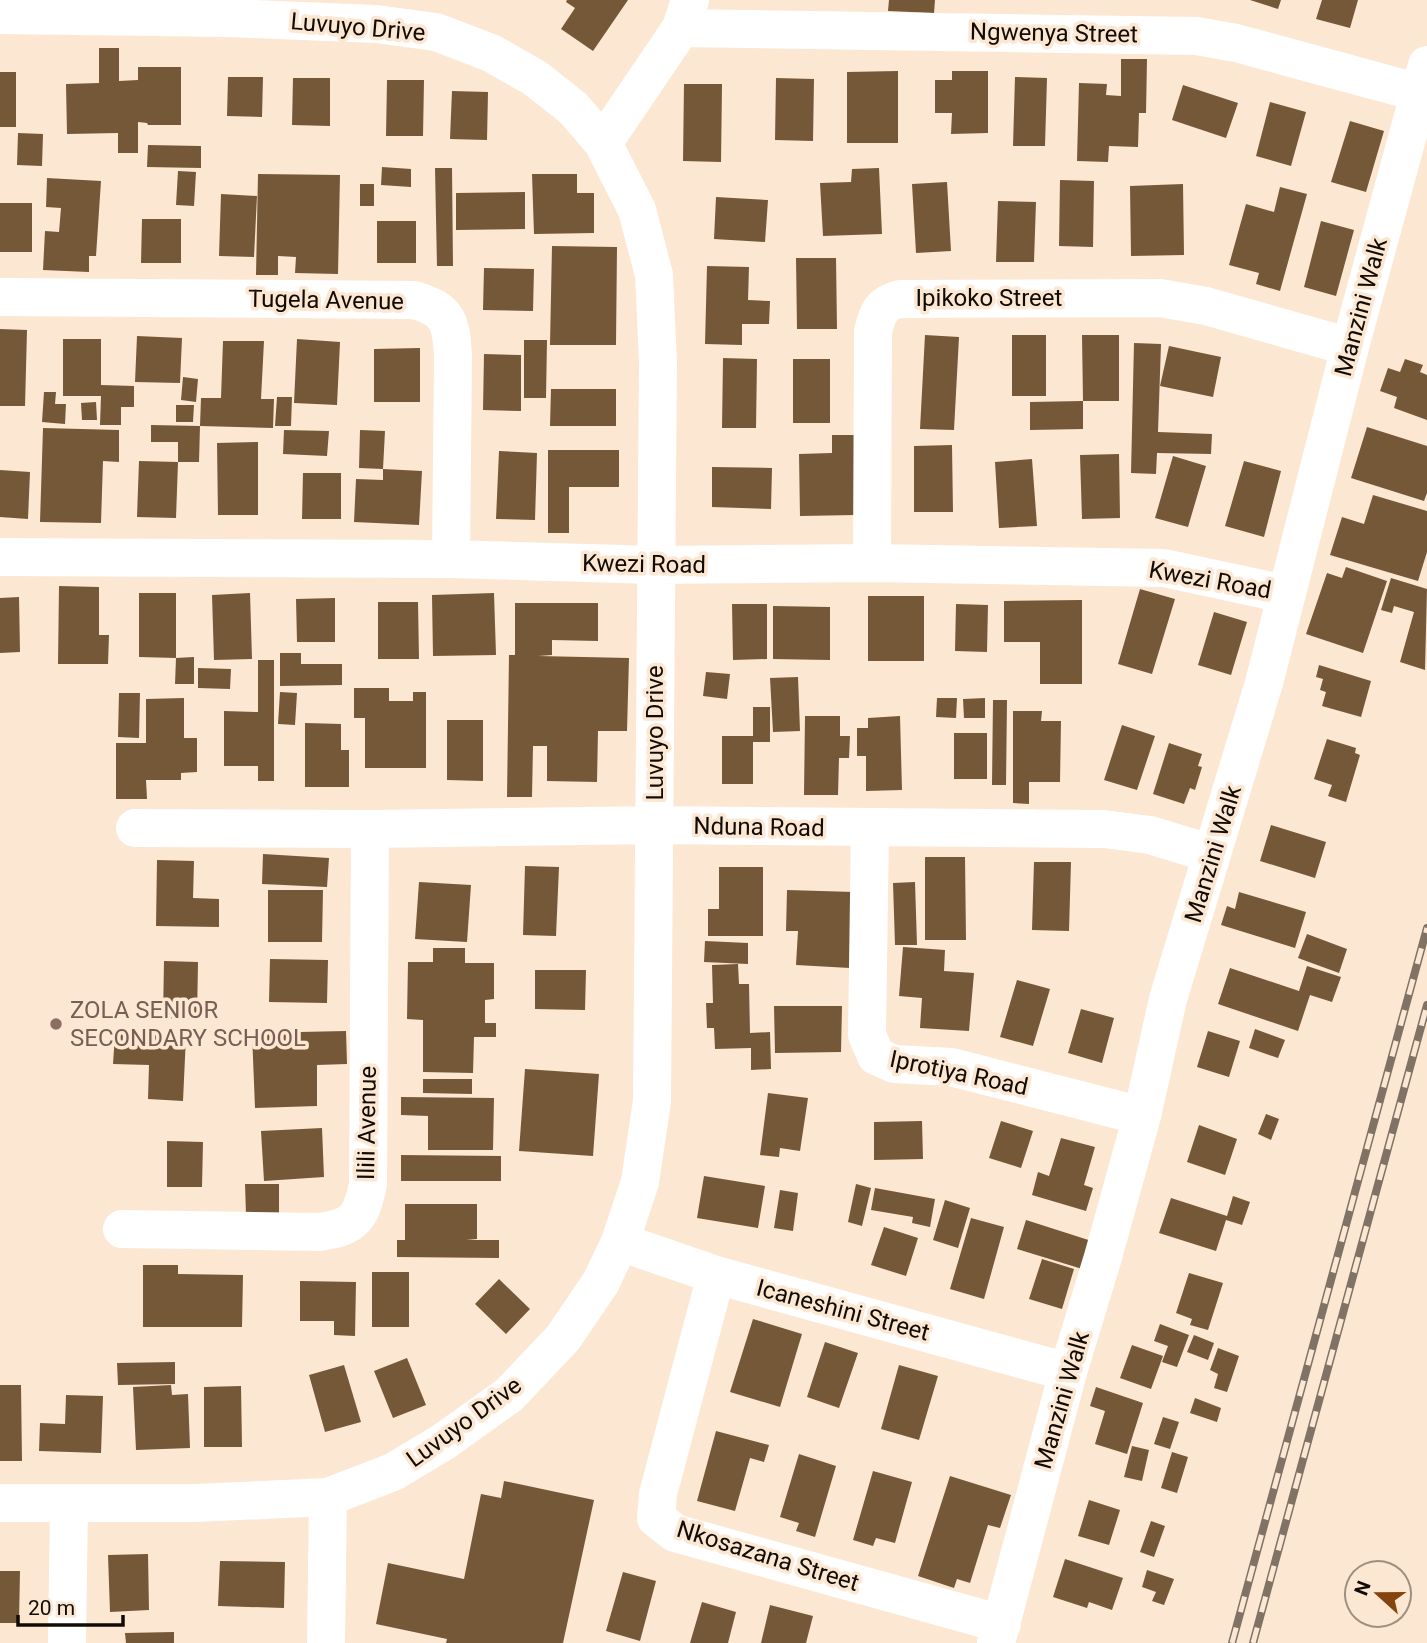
<svg xmlns="http://www.w3.org/2000/svg" width="1427" height="1643" viewBox="0 0 1427 1643" font-family="Roboto,sans-serif">
<style>
.building{fill:#755837}
.lines{fill:none;stroke-linecap:round;stroke-linejoin:round}
.street{stroke:#fff;stroke-width:38}
.rail-casing{stroke:#807265;stroke-width:8}
.rail{stroke:#fce7d2;stroke-width:5;stroke-dasharray:16;stroke-linecap:butt}
.education-dot{fill:#8d6e63;stroke:#fce7d2;stroke-width:2.5}
.labels{text-anchor:middle;dominant-baseline:central;stroke-width:7;stroke-linejoin:round;paint-order:stroke}
.street-label{font-size:24px;fill:#110b05;stroke:#fce7d2}
.education-label{font-size:24px;fill:#785e54;stroke:#fce7d2;text-anchor:start}
</style>
<rect width="100%" height="100%" fill="#fce7d2"/>
<path class="building" d="M567,0H628L593,51L561,29L575,8L566,2Z
M889,0H935L934,13L888,11Z
M1250,0H1281L1278,9Z
M1322,0H1358L1350,28L1316,19Z
M99,48H119V81L138,80V67H181V125H148L147,123L138,122V153H118V133L67,134L66,84L99,83Z
M1121,59H1147L1146,113H1139L1138,147L1109,146L1108,162L1077,161L1079,83L1107,84L1106,95L1121,96Z
M898,71V143H847V72Z
M952,71H988V133L951,134L952,113H935V80H952Z
M0,72H16V127H0Z
M228,77H263L262,117L227,116Z
M1015,77L1047,78L1045,146H1013Z
M293,78H330V126L292,125Z
M776,78L814,79L813,141L775,140Z
M387,80H424L423,136H386Z
M684,84H722L721,162L683,161Z
M1183,85L1238,103L1226,138L1172,120Z
M452,91L488,92L487,140L450,139Z
M1270,102L1306,112L1291,166L1256,156Z
M1350,121L1384,131L1366,192L1331,182Z
M18,133L43,134L42,166L17,165Z
M148,145L201,146V168L147,167Z
M382,167L411,169V187L381,185Z
M435,168H452L453,266H437Z
M879,168L882,234L823,236L820,183L851,182L852,169Z
M178,171L196,172L194,206L176,205Z
M258,174L340,175L338,274L295,273L296,257L278,256V275H256Z
M532,174H577V193H594V233L534,234Z
M47,178L101,181L96,256H89V272L43,270L45,231L59,232L61,208L46,207Z
M1060,180L1094,181L1093,247L1059,246Z
M947,182L951,251L916,253L912,184Z
M360,184H374V206H360Z
M1183,184L1184,255L1131,256L1130,186Z
M1280,187L1307,194L1280,291L1256,284L1259,273L1229,265L1246,204L1274,212Z
M525,192V229L456,230V193Z
M221,194L257,196L254,257L219,256Z
M716,197L768,200L765,242L714,239Z
M998,201L1036,202L1034,262H996Z
M0,203H32V252H0Z
M142,219H181V263H141Z
M377,221H416V263H377Z
M1321,221L1354,230L1336,296L1304,287Z
M552,246L617,247L616,345H550Z
M796,258H836L837,329H797Z
M707,266L749,267L748,300L770,301L769,324H742V345L705,344Z
M484,268L534,269L533,311L483,310Z
M0,329L27,330L25,406H0Z
M925,335L959,337L954,430L920,429Z
M1012,335H1046V396H1012Z
M1082,335H1119V401H1083V429L1030,430V402L1083,401Z
M137,336L182,338L180,383L135,382Z
M63,339H101V385L134,386V407H121V425H100L101,396H63Z
M297,339L340,342L337,405L294,403Z
M524,340H547L546,398H524Z
M223,341H264L261,399H274L273,428L200,426L199,462H178V442H151V425L200,426L201,398H221Z
M1134,343L1161,344L1158,432L1212,434L1211,454L1157,453L1156,474L1131,473Z
M1169,346L1221,357L1213,397L1160,386Z
M420,348V402H374V349Z
M484,354L521,355V411L483,410Z
M723,358L757,359L756,428H722Z
M793,359H830V423H793Z
M1405,359L1423,365L1420,372L1427,375V420L1394,408L1397,397L1380,391L1388,368L1400,372Z
M183,377L198,379L196,402L181,400Z
M551,389H616V426H550Z
M44,392H56L55,404H66L65,424L42,422Z
M277,397H292L291,426H275Z
M96,402L97,420H82L81,403Z
M176,405H194L193,422H176Z
M1367,427L1427,446V493L1424,501L1351,478Z
M43,428L119,430V462L103,461L101,523L40,522Z
M284,430L329,431L327,456L283,454Z
M360,430L385,431L383,469L359,468Z
M832,435H854L855,515L800,516L799,454L832,453Z
M258,442V515H218L217,443Z
M952,445L953,512H914V446Z
M548,450H619V487H569V533H548Z
M499,451L537,453L535,520L496,519Z
M1119,454L1120,518L1082,519L1080,455Z
M1173,456L1206,466L1188,527L1155,518Z
M1032,459L1037,526L999,528L995,462Z
M139,461L178,462L176,518L137,517Z
M1244,461L1281,471L1264,537L1225,526Z
M712,467L772,468L771,509L712,507Z
M383,469L422,471L419,525L354,522L356,479L383,480Z
M0,470L30,472L28,519L0,517Z
M303,473H341V519H302Z
M1373,495L1427,511V552L1418,581L1330,555L1342,517L1364,524Z
M1346,567L1387,581L1363,653L1306,634L1327,573L1342,578Z
M1391,578L1427,589L1425,670L1400,662L1414,612L1394,606L1392,613L1381,610Z
M59,586L99,587V635H109L108,664H58Z
M1140,589L1175,599L1152,674L1118,664Z
M139,593H176V658L194,657V684H175L176,658L139,657Z
M250,593L252,659L214,660L212,595Z
M494,593L496,655L433,656L432,595Z
M868,596H924V661H868Z
M19,597L20,652L0,653V598Z
M335,598V642H297L296,599Z
M1082,600V684H1040V642H1004V601Z
M378,602H418L419,659H378Z
M515,603H598V641L552,640V655L538,656L629,658L627,731H598L597,782L547,781V746H533L532,797H507L509,655H515Z
M732,604H767V659L733,660Z
M956,604L988,605L987,652L955,651Z
M773,606L830,607V660L773,659Z
M1214,612L1247,622L1231,675L1198,665Z
M280,653H301V664H342V685L280,686Z
M258,660H274V781H258V766H224V711L258,712Z
M1319,665L1371,681L1361,717L1322,706L1326,692L1320,690L1323,679L1316,677Z
M198,668L231,669L230,689L198,688Z
M706,672L730,674L727,699L703,696Z
M798,677L800,731L773,732L770,678Z
M354,688H389V701H413V692H426V768H365V718H354Z
M280,692L297,693L295,725L278,724Z
M119,693H140L139,738L118,737Z
M184,698V738H197V772L181,773V780H146L147,799H116V743H146V699Z
M937,698H957L956,718L936,717Z
M985,698V718H964L963,699Z
M993,700H1007L1006,785H992Z
M753,707H770V742H753V784H722V736H753Z
M1013,711H1042L1041,721H1061L1060,782H1029V804L1013,803Z
M805,716H840V736H850L849,758H839L838,795H804Z
M900,716L902,790L866,791V756H857V728H868V718Z
M447,720H483V781L447,780Z
M305,723L341,724V750H349V787H305Z
M1122,725L1155,736L1137,790L1104,780Z
M954,733H987V779H954Z
M1327,739L1356,748L1355,753L1360,755L1346,802L1328,796L1332,785L1314,779Z
M1169,743L1202,754L1198,766L1202,767L1195,790L1190,788L1184,804L1153,794Z
M1271,825L1326,842L1315,878L1260,861Z
M263,854L329,858L327,887L262,884Z
M925,857H965L966,940H925Z
M157,860L194,861L193,898L219,899V927L156,926Z
M1034,862H1071L1069,931L1032,930Z
M525,866L559,867L556,936L523,935Z
M719,867H763V936H708V909H719Z
M419,882L471,885L467,942L415,939Z
M915,882L917,945H895L893,883Z
M268,890H323L322,942H268Z
M787,890L854,892L850,968L796,965L798,931H786Z
M1239,892L1306,912L1295,948L1221,925L1227,906L1235,909Z
M1307,934L1347,949L1339,973L1298,958Z
M705,941L748,943V964L704,962Z
M903,947L945,950L944,971L974,973L969,1031L920,1028L922,998L899,996Z
M433,948H465V963H494V999L485,1000V1023H496V1037H474L473,1073L423,1072V1020L407,1019L408,962H433Z
M270,959L328,960L327,1003L269,1002Z
M164,961L198,962L197,1019L163,1018Z
M738,964L739,984H749L750,1033L770,1032L771,1069L751,1070V1048L715,1049L714,1028H707L706,1003H713L712,965Z
M1307,966L1341,977L1332,1002L1310,995L1298,1031L1218,1004L1230,968L1299,991Z
M535,970H586L585,1010L535,1009Z
M1017,980L1050,989L1033,1046L1000,1037Z
M774,1006H842L841,1052L775,1053Z
M1081,1009L1114,1018L1102,1063L1068,1053Z
M1255,1029L1285,1040L1278,1058L1249,1048Z
M346,1031L347,1064L317,1065V1106L255,1108L252,1033Z
M1208,1031L1240,1041L1229,1077L1197,1067Z
M115,1034L186,1036L183,1101L148,1099L149,1065L113,1064Z
M525,1069L599,1074L593,1156L519,1151Z
M423,1079H472V1094L423,1093Z
M768,1093L808,1098L800,1151L780,1148L779,1157L760,1155Z
M401,1097L494,1098L493,1150H428V1116L401,1115Z
M1266,1114L1279,1119L1271,1140L1258,1134Z
M922,1121L923,1159L874,1160V1122Z
M1001,1121L1033,1131L1021,1168L989,1158Z
M1199,1125L1237,1139L1225,1175L1187,1162Z
M322,1128L324,1177L264,1181L261,1131Z
M1061,1138L1095,1147L1084,1185L1093,1188L1086,1211L1032,1195L1038,1172L1049,1176Z
M167,1141L203,1142L202,1187H167Z
M401,1155L501,1156V1181H401Z
M704,1176L765,1186L758,1228L697,1218Z
M245,1184H279V1213L246,1214Z
M856,1184L871,1188L862,1226L848,1222Z
M875,1188L935,1199L930,1227L912,1223L913,1217L871,1210Z
M780,1190L798,1193L793,1231L774,1228Z
M1233,1196L1250,1202L1242,1225L1226,1220L1216,1251L1159,1233L1171,1198L1227,1216Z
M945,1200L970,1208L958,1248L933,1240Z
M405,1204H477V1239L466,1240H499V1258L397,1257V1240H405Z
M971,1218L1004,1227L984,1299L950,1289Z
M1026,1220L1101,1244L1092,1272L1017,1249Z
M884,1227L918,1238L906,1276L871,1265Z
M1042,1259L1074,1269L1062,1309L1029,1299Z
M143,1265H178V1274L243,1275L242,1327H143Z
M372,1272H409V1327H372Z
M1189,1273L1223,1283L1208,1330L1190,1325L1192,1319L1176,1313Z
M499,1279L530,1309L506,1334L475,1304Z
M300,1281L356,1282L355,1336L334,1335V1321H300Z
M753,1319L802,1334L780,1407L730,1392Z
M1160,1324L1189,1335L1177,1367L1162,1362L1168,1346L1154,1341Z
M1194,1335L1214,1343L1208,1360L1187,1352Z
M825,1342L858,1353L839,1408L807,1397Z
M1132,1345L1163,1356L1151,1389L1120,1378Z
M1218,1348L1239,1356L1227,1392L1214,1388L1218,1374L1210,1370Z
M407,1358L426,1405L393,1418L374,1371Z
M175,1362V1384L118,1385L117,1363Z
M344,1365L361,1422L325,1432L309,1375Z
M899,1365L938,1376L919,1440L881,1429Z
M0,1385H21L22,1461H0Z
M171,1385L172,1395L188,1394L190,1448L136,1450L133,1387Z
M241,1386L242,1447H204V1387Z
M1096,1387L1143,1403L1127,1454L1095,1444L1105,1411L1090,1406Z
M66,1395L103,1396L101,1453L39,1451L40,1423L65,1424Z
M1195,1398L1221,1408L1217,1422L1190,1413Z
M1163,1417L1179,1422L1170,1449L1154,1444Z
M716,1431L769,1445L764,1462L750,1458L735,1511L697,1501Z
M1132,1446L1149,1450L1142,1481L1124,1477Z
M1172,1452L1188,1457L1177,1493L1161,1488Z
M799,1454L836,1466L815,1537L796,1531L799,1523L780,1517Z
M873,1471L912,1482L895,1543L876,1538L873,1546L853,1540Z
M950,1476L1011,1495L1000,1528L988,1525L970,1583L957,1579L954,1588L918,1576Z
M504,1481L594,1500L563,1643H446L447,1639L376,1624L388,1563L464,1579L481,1494L501,1498Z
M1089,1500L1120,1510L1109,1545L1078,1536Z
M1151,1521L1165,1526L1154,1557L1140,1552Z
M148,1554L149,1610L110,1612L108,1555Z
M1065,1559L1123,1578L1112,1610L1089,1602L1087,1608L1053,1597Z
M220,1561L285,1562L284,1608L218,1606Z
M1147,1570L1174,1579L1164,1605L1152,1601L1156,1592L1142,1587Z
M0,1571H20L19,1623H0Z
M623,1572L656,1581L640,1641L606,1631Z
M702,1602L736,1612L728,1643H690Z
M770,1605L813,1616L806,1643H761Z
M174,1632V1643H126L125,1633Z"/>
<g class="lines">
<path class="street" d="M0,15L227,18L376,24L436,32L491,53L535,78L573,108L603,143L637,210L654,275L658,363L652,1101L640,1182L620,1242L601,1282L563,1338L509,1395L443,1442L393,1472L328,1497L196,1503H0
M681,28L1197,36L1236,43L1420,93
M603,143L681,28L690,0
M0,297L414,300C449,310 451,322 453,356L451,559
M0,557L451,559L655,565L872,563L1164,568L1285,594
M872,563L873,332C877,314 881,303 900,299L1160,298L1206,306L1350,347
M135,828L370,829L655,825L1104,829L1150,835L1212,854
M870,828L867,1035L876,1056L894,1064L951,1067L1142,1116
M122,1229L319,1232C355,1227 361,1218 368,1184L370,829
M620,1242L716,1275L1068,1372
M716,1275L658,1494L656,1518L675,1533L1002,1624
M67,1643L69,1504
M326,1643L328,1497
M996,1643L1068,1372L1103,1257L1142,1116L1168,999L1264,683L1350,347L1427,65"/>
<defs>
<path id="rail" d="M1232,1643L1427,928
M1253,1643L1427,1005"/>
</defs>
<use href="#rail" class="rail-casing"/>
<use href="#rail" class="rail"/>
</g>
<circle class="education-dot" cx="56" cy="1024" r="7"/>
<g class="labels">
<g class="street-label">
<text transform="translate(358 27) rotate(5)">Luvuyo Drive</text>
<text transform="translate(1054 33) rotate(1)">Ngwenya Street</text>
<text x="989" y="298">Ipikoko Street</text>
<text transform="translate(326 300) rotate(1)">Tugela Avenue</text>
<text transform="translate(1361 307) rotate(-75)">Manzini Walk</text>
<text transform="translate(644 564) rotate(1)">Kwezi Road</text>
<text transform="translate(1210 580) rotate(10)">Kwezi Road</text>
<text transform="translate(655 733) rotate(-90)">Luvuyo Drive</text>
<text transform="translate(759 827) rotate(1)">Nduna Road</text>
<text transform="translate(1213 854) rotate(-73)">Manzini Walk</text>
<text transform="translate(959 1073) rotate(12)">Iprotiya Road</text>
<text transform="translate(367 1123) rotate(-89)">Ilili Avenue</text>
<text transform="translate(843 1310) rotate(15)">Icaneshini Street</text>
<text transform="translate(1062 1400) rotate(-74)">Manzini Walk</text>
<text transform="translate(464 1422) rotate(-36)">Luvuyo Drive</text>
<text transform="translate(768 1556) rotate(17)">Nkosazana Street</text>
</g>
<g class="education-label">
<text x="70" y="1010">ZOLA SENIOR<tspan x="70" dy="28">SECONDARY SCHOOL</tspan></text>
</g>
</g>
<g transform="translate(1378 1594) rotate(291)"><circle r="33" fill="#fce7d2" stroke="#9e8f80" stroke-width="2"/>
<path d="M0-5L12 26L0 18L-12 26Z" fill="#85440d"/>
<text y="-10" font-size="19" font-weight="bold" text-anchor="middle" fill="#110b05">N</text>
</g>
<path d="M18 1615v10h105v-10" fill="none" stroke="#110b05" stroke-width="3.5"/>
<text x="28" y="1615" font-size="21" fill="#110b05" stroke="#fce7d2" stroke-width="5" paint-order="stroke">20 m</text>
</svg>
